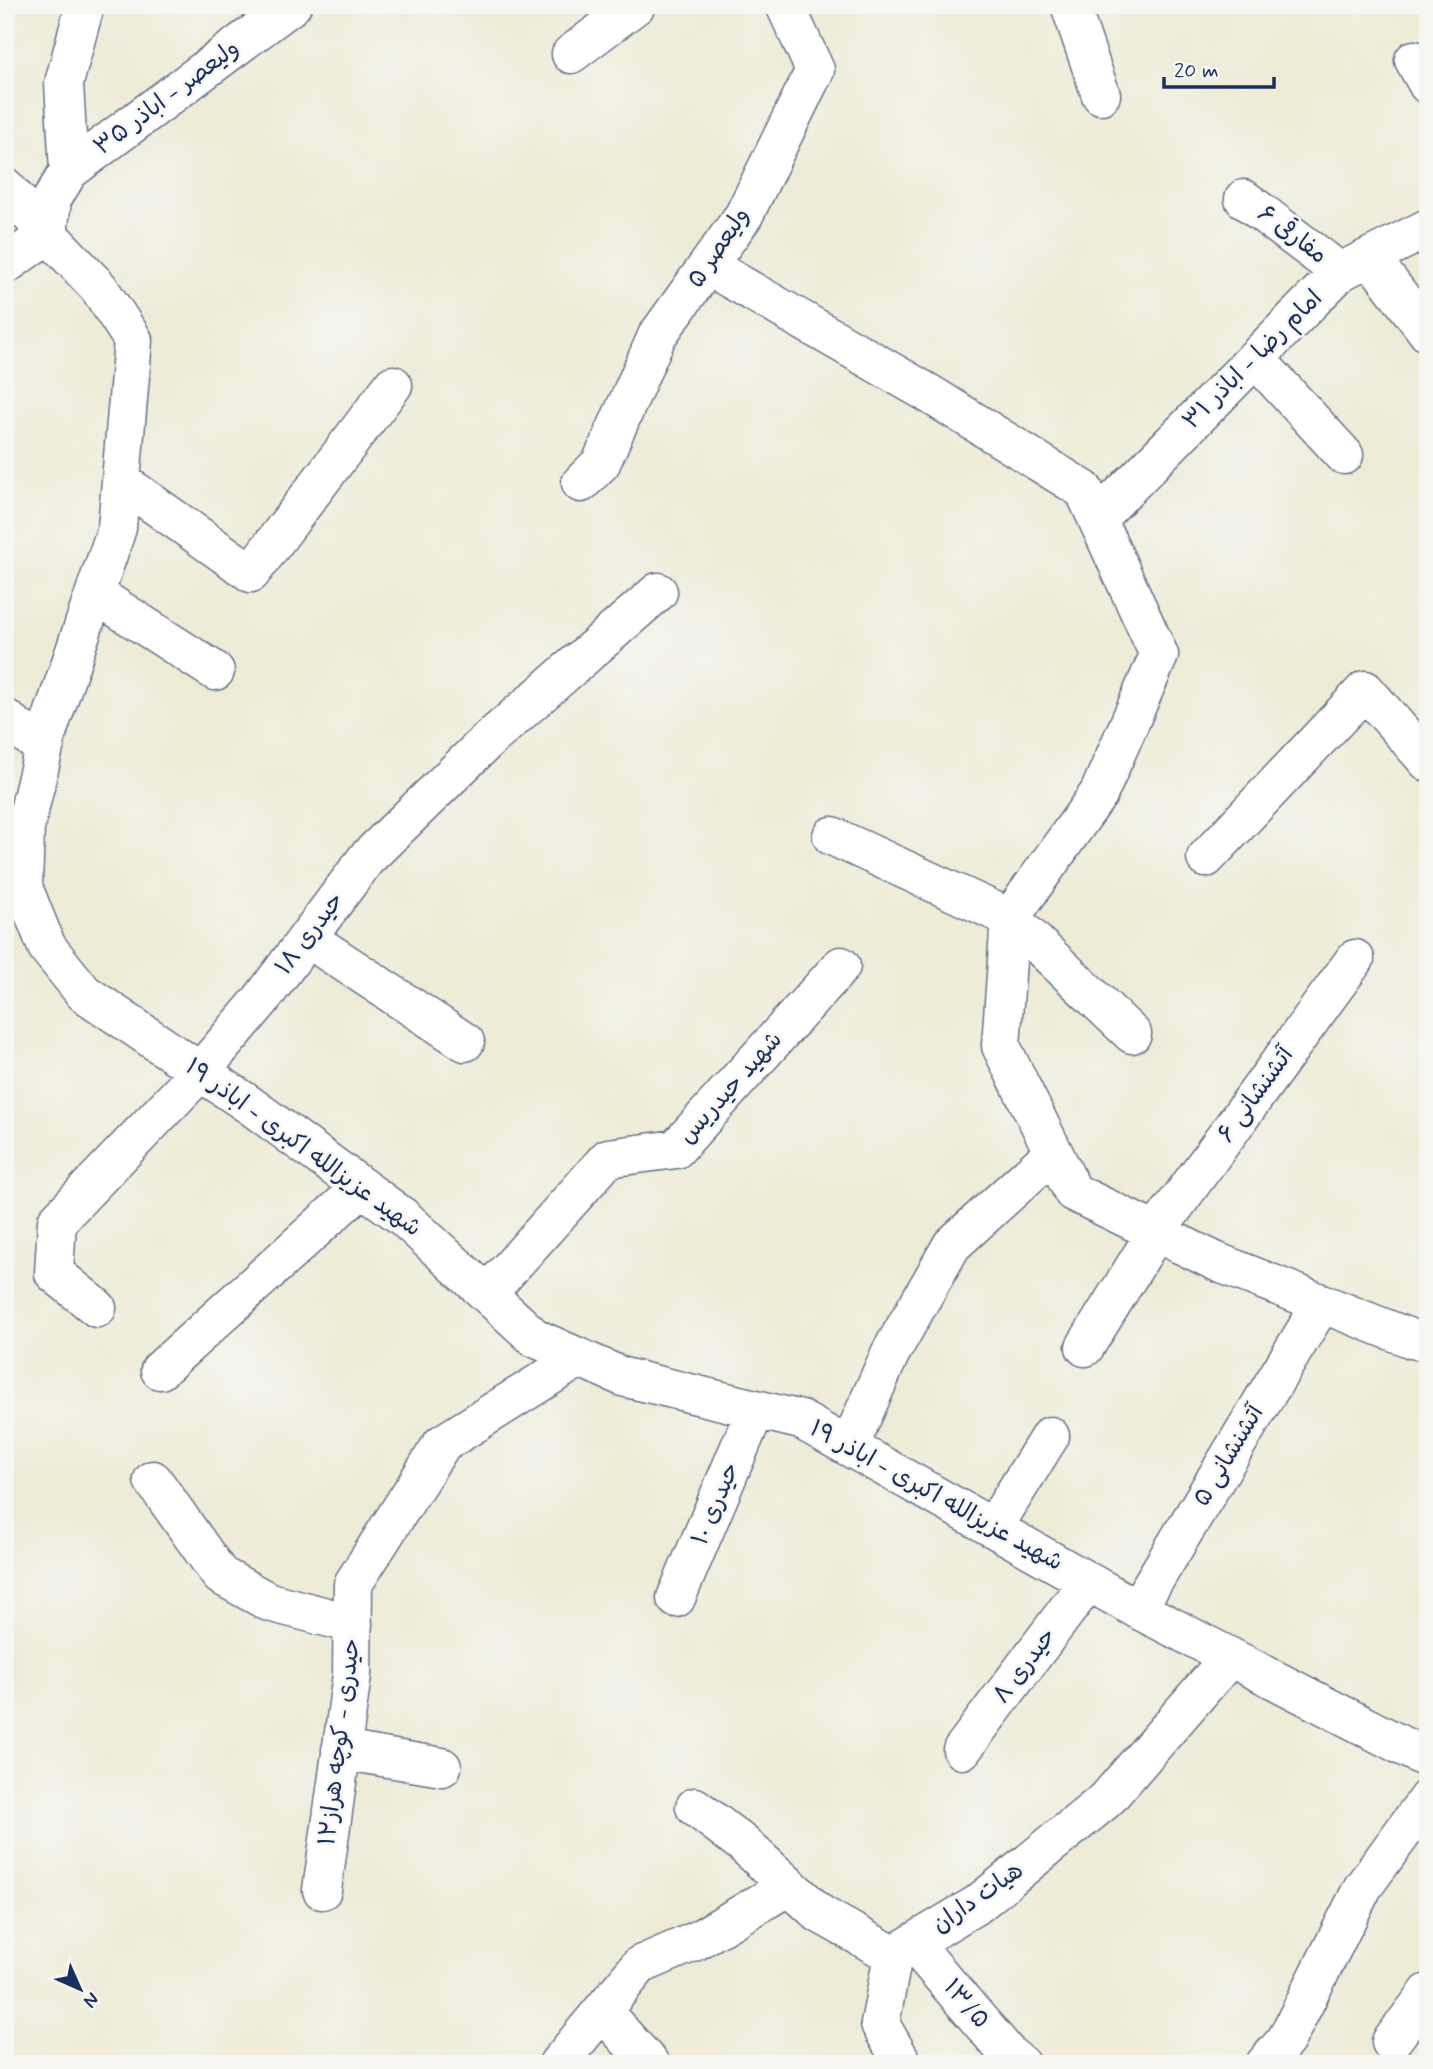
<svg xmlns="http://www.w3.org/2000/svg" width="1433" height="2069" viewBox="0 0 1433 2069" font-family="Mynerve,'Playpen Sans Arabic',sans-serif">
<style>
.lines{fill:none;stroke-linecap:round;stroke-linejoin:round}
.minor-casing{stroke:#657188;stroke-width:41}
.minor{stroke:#fff;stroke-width:38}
.labels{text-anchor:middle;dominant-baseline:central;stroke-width:5;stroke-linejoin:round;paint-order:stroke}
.street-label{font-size:24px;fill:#1b2f5e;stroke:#f6f6f2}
</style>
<rect width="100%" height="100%" fill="#f6f6f2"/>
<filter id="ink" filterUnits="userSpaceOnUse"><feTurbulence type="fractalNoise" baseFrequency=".0143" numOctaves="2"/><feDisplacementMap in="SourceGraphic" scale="14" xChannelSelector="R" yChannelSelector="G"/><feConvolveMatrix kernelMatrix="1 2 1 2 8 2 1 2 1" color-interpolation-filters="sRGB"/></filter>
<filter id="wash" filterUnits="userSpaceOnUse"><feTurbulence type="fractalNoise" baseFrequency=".00686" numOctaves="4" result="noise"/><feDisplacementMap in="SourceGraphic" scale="28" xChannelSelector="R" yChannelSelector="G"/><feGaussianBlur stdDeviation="1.57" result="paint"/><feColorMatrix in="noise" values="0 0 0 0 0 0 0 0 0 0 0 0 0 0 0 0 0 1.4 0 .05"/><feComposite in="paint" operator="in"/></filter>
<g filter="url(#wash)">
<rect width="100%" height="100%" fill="#eeebd7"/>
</g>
<g filter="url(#ink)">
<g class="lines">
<defs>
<path id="minor" d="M292,5L69,171L52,199L48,234L99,288L133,340L117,528L49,727L25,828L23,887L47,947L84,993L251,1106L403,1217L535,1338L623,1377L801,1420L1137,1609L1428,1759
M1070,5L1101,95
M571,54L636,5
M1414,60L1428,85
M69,171L64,83L85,5
M5,187L48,234L5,265
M1244,199L1340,272
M1370,257L1428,333
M708,266L928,393L1084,490L1159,655L1099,793L1010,918L1001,1046L1073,1192L1217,1262L1412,1339L1428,1342
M1255,358L1344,455
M122,482L251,573L393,385
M581,483L601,463L657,336L744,215L815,70L785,5
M1097,519L1340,272L1428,228
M95,594L215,671
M5,718L44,748
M832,836L1010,918L1132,1034
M1206,858L1365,690L1428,762
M307,938L465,1042
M487,1294L608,1158L676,1149L841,966
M97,1308L54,1273L57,1221L200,1072L261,1000L366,859L485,743L658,592
M1085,1347L1156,1232L1355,959
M160,1370L362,1187
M849,1447L890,1354L952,1245L1053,1153
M153,1480L220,1575L269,1602L353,1624
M993,1528L1050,1436
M676,1598L756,1409
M1137,1609L1322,1303
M341,1750L442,1767
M962,1750L1088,1582
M695,1807L742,1843L820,1914L893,1955L978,1904L1107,1799L1230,1657
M322,1890L352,1675L353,1584L442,1444L579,1358
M913,1943L1009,2055L1020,2064
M893,1955L880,2024L903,2064
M603,2012L650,2064
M1391,2042L1428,1993
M558,2064L640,1965L696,1941L789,1886
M1265,2064L1286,2040L1363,1887L1428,1798"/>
</defs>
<use href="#minor" class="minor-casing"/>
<use href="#minor" class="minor"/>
</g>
</g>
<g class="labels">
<g class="street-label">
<text transform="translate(167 98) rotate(-37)">ولیعصر - اباذر ۳۵</text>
<text transform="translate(1292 235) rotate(37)">مفارقی ۶</text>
<text transform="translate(719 248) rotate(-56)">ولیعصر ۵</text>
<text transform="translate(1253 360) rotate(-45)">امام رضا - اباذر ۳۱</text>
<text transform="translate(310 934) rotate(-53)">حیدری ۱۸</text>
<text transform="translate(731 1088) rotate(-48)">شهید حیدریس</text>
<text transform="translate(1256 1095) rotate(-54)">آتشنشانی ۶</text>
<text transform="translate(303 1148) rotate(36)">شهید عزیزالله اکبری - اباذر ۱۹</text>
<text transform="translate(1229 1456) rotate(-59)">آتشنشانی ۵</text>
<text transform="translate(936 1496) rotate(29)">شهید عزیزالله اکبری - اباذر ۱۹</text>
<text transform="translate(716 1504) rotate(-67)">حیدری ۱۰</text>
<text transform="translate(1025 1666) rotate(-53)">حیدری ۸</text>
<text transform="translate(340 1742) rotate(-83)">حیدری - كوچه هراز۱۲</text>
<text transform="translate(978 1898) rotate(-35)">هیات داران</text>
<text transform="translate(966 2004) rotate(49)">۱۳/۵</text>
</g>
</g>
<rect width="1433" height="2069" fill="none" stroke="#f6f6f2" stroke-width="28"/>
<g transform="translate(80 1989) rotate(135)" stroke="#f6f6f2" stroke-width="5" paint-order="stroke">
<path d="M0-5L12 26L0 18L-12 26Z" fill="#1b2f5e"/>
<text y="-10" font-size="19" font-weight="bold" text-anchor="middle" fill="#1b2f5e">N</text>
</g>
<path d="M1164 77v10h110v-10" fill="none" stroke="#1b2f5e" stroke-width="3.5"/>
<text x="1174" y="77" font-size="21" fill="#1b2f5e" stroke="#f6f6f2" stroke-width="5" paint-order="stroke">20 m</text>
</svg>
